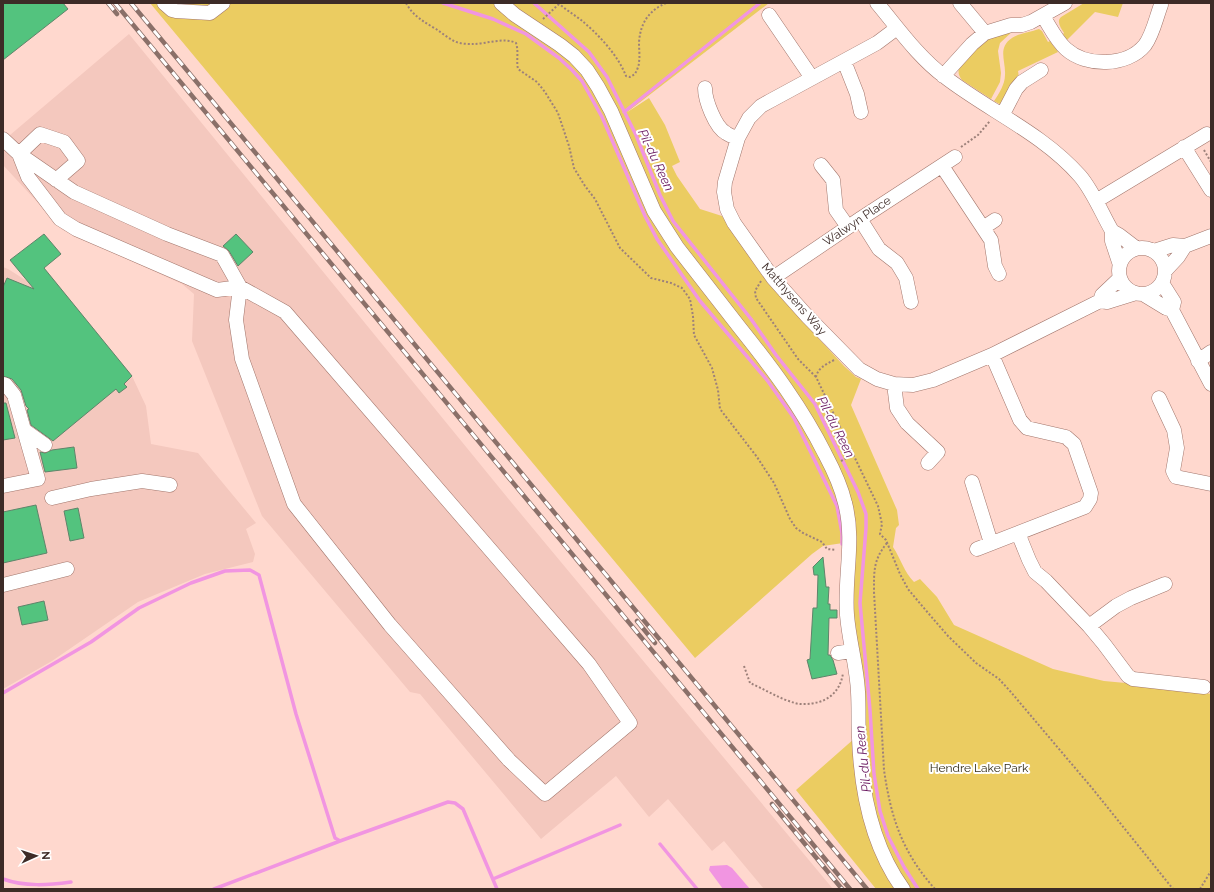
<svg xmlns="http://www.w3.org/2000/svg" width="1214" height="892" viewBox="0 0 1214 892" font-family="Raleway,sans-serif">
<style>
.built{fill:#f4c8be}
.green{fill:#ebcc61}
.water{fill:#f195e1}
.lines{fill:none;stroke-linecap:round;stroke-linejoin:round}
.stream{stroke:#f195e1;stroke-width:3.5}
.building{fill:#53c37e;stroke:#5f846a}
.minor-casing{stroke:#a2766c;stroke-width:15}
.path{stroke:#9d817a;stroke-width:2;stroke-dasharray:2 2;stroke-linecap:butt}
.minor{stroke:#fff;stroke-width:14}
.rail-casing{stroke:#8a7069;stroke-width:4.5}
.rail{stroke:#fff;stroke-width:3;stroke-dasharray:9;stroke-linecap:butt}
.labels{text-anchor:middle;dominant-baseline:central;stroke-width:4;stroke-linejoin:round;paint-order:stroke}
.street-label{font-size:12px;fill:#3d2b27;stroke:#fff}
.park-label{font-size:12px;fill:#332d18;stroke:#fff}
.water-label{font-size:13px;font-style:italic;fill:#6a1a60;stroke:#fff}
</style>
<rect width="100%" height="100%" fill="#ffd8ce"/>
<path class="built" d="M129,34L516,508L833,889H764L724,841L712,851L668,799L649,817L616,776L541,839L420,694L410,692L262,516L192,341L194,294L182,284L63,230L3,165V141Z
M3,267L8,269L27,281L46,270L132,376L146,406L151,444L198,453L256,523L246,529L255,554L253,562L205,574L138,602L52,661L3,689Z"/>
<path class="green" d="M150,3H769L626,113L649,98L665,125L680,162L672,166L677,176L700,209L722,216L759,270L778,294L844,366L856,377L861,379L851,405L897,510L899,525L896,528L893,547C901,559 904,572 914,582L920,579L937,597L954,625L1053,669L1104,681L1169,687L1211,694V889H876L796,790L855,738V696L849,660L855,659C852,638 849,617 849,596C850,573 856,541 852,520C846,477 821,438 800,401L675,239L657,211L618,120L610,126L633,178L655,224L689,272L755,352L807,427L829,468L841,502L843,543L823,546L812,554L695,658Z
M1084,3H1123L1118,17L1095,12L1067,40L1063,34L1064,33C1061,28 1056,22 1061,17Z
M1039,29L1042,31L1048,42L1050,41L1058,52L1018,71C1021,82 1009,96 1003,106L994,101C999,94 1005,84 1005,75C1006,61 997,48 1012,38C1017,34 1031,32 1039,29Z
M1014,30L1000,43L998,51L1001,73L1000,82L991,99L962,80C950,66 972,51 982,43C986,41 991,36 995,34C1001,32 1008,31 1014,30Z"/>
<path class="water" d="M727,865L732,868L750,889H723L709,870L710,866Z"/>
<g class="lines">
<path class="stream" d="M443,3L493,19L526,34L559,58L572,70L582,81L602,117L645,216L657,239L700,301L767,380L794,418L837,506L842,533V544
M534,3L589,52L607,77L636,135L660,195L673,221L751,319L776,355L815,404L858,492L866,514V528L860,603L870,710L874,774L880,811L888,836L904,867L918,889
M624,112L760,3
M3,693L91,642L139,608L191,583L225,571L250,570L259,575L296,714L335,838L340,841L448,802L455,803L463,809L497,889
M660,844L697,889
M3,879C25,887 49,885 71,882
M493,879L620,825
M214,889L340,841"/>
</g>
<path class="building" d="M3,3H63L68,9L3,60Z
M44,234L61,254L44,268L132,376L124,384L127,387L119,393L116,389L53,441L31,425L27,410L29,409L26,406L21,390L12,379L3,376V287L7,278L34,289L10,260Z
M236,234L253,252L238,266L229,251L223,246Z
M3,403H6L15,438L3,440Z
M74,447L77,468L45,472L40,452L45,453L52,450Z
M36,505L47,553L3,563V512Z
M78,508L84,538L70,541L64,511Z
M823,557L826,587H829L828,604H830V610H837V618H829L828,655H830L833,660L837,674L812,679L807,660L810,659L813,608H817L818,575H814L813,567Z
M44,601L48,620L22,625L18,607Z"/>
<g class="lines">
<defs>
<path id="minor" d="M164,3L172,10L176,11L210,13L223,3
M501,3L515,15L560,45L574,56L587,70L598,87L611,111L654,211L677,247C698,274 719,301 740,328C772,368 802,408 825,454C833,469 841,486 845,503C855,540 844,578 847,615C849,641 857,667 858,692C859,708 858,723 859,738C861,791 871,845 903,889
M877,3C898,28 918,57 945,77C989,111 1042,133 1080,176C1093,191 1102,214 1112,231V241L1120,265
M960,3L985,33
M769,15L812,78
M1043,16C1050,27 1056,40 1066,49C1086,67 1127,67 1145,45C1153,34 1156,18 1161,5
M897,28L877,43L770,101L761,106L749,118L738,138L725,182L724,192L727,209L734,223L773,278L807,316L859,369L877,379L894,384L913,385L933,380L992,355L1100,301L1107,302L1136,293
M844,61L857,94L861,112
M943,76L972,44L985,33L1011,25H1022L1031,22L1065,3
M705,88C705,100 715,127 726,133C730,136 734,137 738,138
M1003,114L1016,89L1022,82L1041,70
M3,139L19,154L74,192L167,234L222,255L240,287L217,290L76,229L60,219L28,177L19,154
M1184,147L1211,190
M19,154L40,134L64,142L78,161L56,180
M821,165L833,180L836,210L848,227
M942,166L991,240L995,266L999,274
M1096,201L1207,134
M860,219L879,249L897,263L906,278L911,302
M983,228L995,220
M1112,231L1119,235L1136,248
M1119 271a23 23 0 1 1 46 0a23 23 0 1 1-46 0Z
M1154,251L1173,245L1185,246L1211,236
M1165,271L1178,257L1185,246
M773,278L860,219L955,157
M1162,283L1174,302L1172,310L1211,384
M240,287L285,312L589,664L630,723L545,794L509,760L390,625L294,504L242,359L236,320Z
M1143,294L1166,308L1172,310
M1100,301L1102,295L1120,278
M1198,361L1211,352
M3,384L6,385L14,395L38,479L3,486
M894,384L897,408L907,423L938,452L928,463
M1159,398L1174,430L1177,448L1173,471L1176,477L1211,484
M24,430L45,445
M972,482L991,543
M52,498L91,489L142,481L170,485
M1018,533L1029,560L1035,572L1046,581L1089,626L1104,644L1128,676L1133,679L1204,687
M977,549L1085,507L1090,499L1091,493L1074,444L1066,437L1027,428L1020,420L992,355
M3,585L67,569
M1089,626L1116,606L1131,598L1165,584
M838,653L852,651"/>
</defs>
<use href="#minor" class="minor-casing"/>
<path class="path" d="M406,3C413,16 424,22 436,29C442,33 448,38 454,41C460,44 467,44 473,44C486,44 504,37 516,43C519,52 516,60 518,69L537,82L545,92L558,113L569,146L574,168L585,186L595,199L620,248L651,278L671,283L682,288L690,299L693,316L694,335L712,368L718,390L720,409L757,457L774,483L790,519L796,528L803,533L822,542L827,549L836,550
M558,3C565,9 573,14 581,20C598,34 618,55 626,76L630,77L635,74C637,70 639,66 639,62C640,56 639,49 639,43C640,24 648,11 666,3
M543,19L559,4
M961,147L978,135L990,121
M1204,150L1211,162
M761,281L755,291L756,298L798,359L816,377
M834,360C825,365 818,368 816,377L878,506L882,524L880,534L886,540L900,574L908,589L923,607L948,636L976,663L999,679L1010,691L1092,788L1173,889
M841,461L853,455
M887,543C873,560 874,572 874,592L884,770C891,818 902,852 935,889
M744,666L750,683C764,689 780,699 795,703C798,704 801,704 804,704C825,704 840,694 843,673
M1200,889L1211,871"/>
<use href="#minor" class="minor"/>
<defs>
<path id="rail" d="M108,3L117,14
M115,3L850,889
M131,3L867,889
M637,621L655,643
M772,804L842,889"/>
</defs>
<use href="#rail" class="rail-casing"/>
<use href="#rail" class="rail"/>
</g>
<g class="labels">
<g class="street-label">
<text transform="translate(857 221) rotate(-34)">Walwyn Place</text>
<text transform="translate(794 299) rotate(49)">Matthysens Way</text>
</g>
<g class="park-label">
<text x="979" y="768">Hendre Lake Park</text>
</g>
<g class="water-label">
<text transform="translate(656 160) rotate(65)">Pil-du Reen</text>
<text transform="translate(836 427) rotate(63)">Pil-du Reen</text>
<text transform="translate(863 759) rotate(-96)">Pil-du Reen</text>
</g>
</g>
<rect width="1214" height="892" fill="none" stroke="#3d2b27" stroke-width="8"/>
<g transform="translate(36 856) rotate(87)" stroke="#ffffff" stroke-width="3" paint-order="stroke">
<path d="M0-3L7 15L0 10L-7 15Z" fill="#3d2b27"/>
<text y="-6" font-size="11" font-weight="bold" text-anchor="middle" fill="#3d2b27">N</text>
</g>
</svg>
